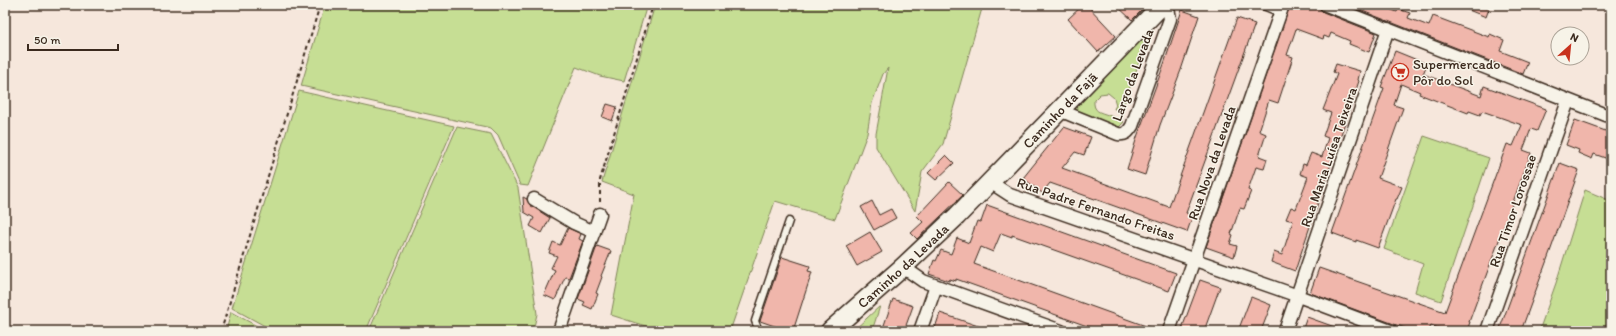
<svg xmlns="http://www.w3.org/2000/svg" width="1616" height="336" viewBox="0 0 1616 336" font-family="Itim,sans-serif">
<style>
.green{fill:#c6de94;stroke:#808459}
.building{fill:#f0b6ab;stroke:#3b2a1e}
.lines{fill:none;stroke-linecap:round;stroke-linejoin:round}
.lane-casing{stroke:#3b2a1e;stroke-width:9}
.street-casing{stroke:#3b2a1e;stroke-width:15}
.secondary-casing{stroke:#3b2a1e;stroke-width:21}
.path{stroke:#3b2a1e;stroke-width:2;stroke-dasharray:4 3;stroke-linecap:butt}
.lane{stroke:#f7f3e8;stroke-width:6}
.street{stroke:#f7f3e8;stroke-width:12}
.secondary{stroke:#f7f3e8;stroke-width:18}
.labels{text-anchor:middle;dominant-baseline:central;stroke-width:3;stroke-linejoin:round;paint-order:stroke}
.poi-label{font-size:14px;fill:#3b2a1e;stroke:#f7f3e8;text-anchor:start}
.street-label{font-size:14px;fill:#3b2a1e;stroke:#f7f3e8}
</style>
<rect width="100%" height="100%" fill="#f6e7dc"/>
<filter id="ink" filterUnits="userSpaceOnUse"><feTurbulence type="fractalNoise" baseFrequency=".025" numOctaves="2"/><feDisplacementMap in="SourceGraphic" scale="8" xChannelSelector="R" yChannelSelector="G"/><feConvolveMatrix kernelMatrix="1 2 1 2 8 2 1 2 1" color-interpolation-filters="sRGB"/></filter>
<g filter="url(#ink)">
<path class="green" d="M325,5H647L624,81L600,76L576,67L528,186L520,185L498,135L491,128L301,86Z
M655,5H983L943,144L922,172L915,211L876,147V134L888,68L883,74L872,103L867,134L835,219L775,201L730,331H661L611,315L634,194L602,182Z
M1147,30H1151L1122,109H1114L1116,105L1114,98L1108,93L1100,94L1094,100C1093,112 1100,112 1108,115C1114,117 1119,120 1124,122L1119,127L1074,113L1072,108Z
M299,91L454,126L366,331H274L232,308Z
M457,127L491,134L518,188L537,314L533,331H369Z
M1424,136L1489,158L1441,301L1415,292L1423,264L1384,249Z
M1585,190L1611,201V331H1539L1556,283Z
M880,306L872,331H853Z
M231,312L266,331H226Z"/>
<path class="building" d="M1083,5H1087L1116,36L1098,52L1068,19Z
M1116,5H1147L1132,20Z
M1290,5H1319L1320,9L1323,12L1376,33L1369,52L1349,44L1350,41L1331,33L1329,38L1324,36L1323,39L1296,29L1287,55L1293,57L1278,103L1269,100L1259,131L1266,134L1259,156L1267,159L1264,169L1256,167L1248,190L1251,191L1244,209L1240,208L1231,234L1233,235L1230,244L1237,246L1234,257L1206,247Z
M1347,5H1379L1397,12L1398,9L1410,13L1408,18L1429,26L1433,16L1489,37L1490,34L1504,40L1500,51L1528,62L1523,74Z
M1456,5H1480L1489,9L1486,17Z
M1182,10L1199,16L1181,70L1160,125L1145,175L1127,169L1137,137L1164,64Z
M1237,18L1255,24L1186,213L1193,215L1187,232L1050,183L1042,193L1023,178L1064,127L1091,137L1084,155L1075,152L1062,168L1169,207Z
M1395,51L1427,64L1423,74L1481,96L1484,86L1546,109L1537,131L1531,129L1523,150L1531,153L1469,322H1470L1467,331H1446L1431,325L1429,331H1413L1310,293L1319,268L1445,312L1507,144L1513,146L1522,125L1482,111L1480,115L1469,111L1468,113L1419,94L1420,92L1401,84L1394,105L1403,108L1378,178L1402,187L1397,199H1396L1378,248L1356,240V242L1332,233L1384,88L1381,87Z
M1336,64L1360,71L1358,80L1359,81L1295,271L1271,262L1274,252L1282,255L1293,221L1286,219L1291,207L1296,209L1308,177L1300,174L1303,164L1306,165L1311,153L1322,157L1328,138L1323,136L1331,113L1323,110L1337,74L1333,72Z
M607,104L617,107L612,121L602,117Z
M1575,120L1611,133V160L1594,154L1592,159L1578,153L1579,150L1566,145Z
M946,155L954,163L936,180L928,173Z
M1560,163L1579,170L1551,249L1521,331H1499Z
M949,182L963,195L917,239L911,233L923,222L917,216Z
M523,197L527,199L530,205L550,218L542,233L530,226L534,218L524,212Z
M872,201L879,215L891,209L896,218L874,230L861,207Z
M987,205L1176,273L1169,291L1012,235V237L1001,233L993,252L981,247L974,264L1157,330L1156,331H1101L956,279V281L950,279L949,281L929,274L934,260L936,261L941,250L951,254L957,238L969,243L977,221L981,222Z
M568,228L581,234L579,239L583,241L569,278L565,277L555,300L544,295L555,270L551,268L557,256L549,253L553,242L560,245Z
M870,232L882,252L857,266L846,246Z
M597,246L611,251L601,276L602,277L596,293L598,294L592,309L583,305L585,302L578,299Z
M782,257L810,266L808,271L812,272L793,331H789L760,321Z
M1200,280L1220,287L1204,331H1181Z
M1251,297L1271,305L1261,331H1238Z
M893,299L913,306L904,331H882Z
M940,313L987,329V331H934Z
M1307,317L1343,330V331H1302Z"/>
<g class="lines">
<defs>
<path id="lane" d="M1261,5L1280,13
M759,331L755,321L789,221"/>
<path id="street" d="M1326,5L1611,117
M1059,110L1118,134C1126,135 1128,132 1132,126L1170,19L1169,13L1163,5
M990,182L1010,195L1298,296L1391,331
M534,199L574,223L594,232
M903,267L923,281L1061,331
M559,331L600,214
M920,331L936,286
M1169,331L1283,5
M1285,331L1388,29
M1487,331L1568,101"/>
<g id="secondary">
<path id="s1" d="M830,331L903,267L957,216L1162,5"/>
</g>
</defs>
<use href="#lane" class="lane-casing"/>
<use href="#street" class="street-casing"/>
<use href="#secondary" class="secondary-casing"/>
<path class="path" d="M600,202V180L653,5
M221,331L320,5"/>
<use href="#lane" class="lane"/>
<use href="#street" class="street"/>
<use href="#secondary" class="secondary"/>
</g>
</g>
<defs>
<symbol id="supermarket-ring" viewBox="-11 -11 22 22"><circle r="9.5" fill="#f7f3e8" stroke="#c8321e" stroke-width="1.5"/><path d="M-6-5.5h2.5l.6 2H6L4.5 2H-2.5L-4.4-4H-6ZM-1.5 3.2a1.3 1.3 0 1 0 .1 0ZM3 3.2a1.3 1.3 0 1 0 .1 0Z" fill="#c8321e"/></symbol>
</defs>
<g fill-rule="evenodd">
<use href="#supermarket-ring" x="1390" y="62" width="20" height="20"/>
</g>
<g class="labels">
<g class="poi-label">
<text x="1413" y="64">Supermercado<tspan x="1413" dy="16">Pôr do Sol</tspan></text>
</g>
<g class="street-label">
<text transform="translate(1133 75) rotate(-70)">Largo da Levada</text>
<text stroke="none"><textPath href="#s1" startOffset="319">Caminho da Fajã</textPath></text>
<text transform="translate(1329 157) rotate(-71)">Rua Maria Luísa Teixeira</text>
<text transform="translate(1212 163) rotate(-71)">Rua Nova da Levada</text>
<text transform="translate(1096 209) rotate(19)">Rua Padre Fernando Freitas</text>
<text transform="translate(1513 211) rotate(-71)">Rua Timor Lorossae</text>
<text stroke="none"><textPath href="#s1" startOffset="98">Caminho da Levada</textPath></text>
</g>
</g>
<rect width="1616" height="336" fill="none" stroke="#f7f3e8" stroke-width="20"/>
<rect x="10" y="10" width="1596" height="316" fill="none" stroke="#3b2a1e" stroke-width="1.5" filter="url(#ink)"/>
<g transform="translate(1570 46) rotate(27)"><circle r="19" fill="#f7f3e8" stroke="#aca397"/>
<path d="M0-3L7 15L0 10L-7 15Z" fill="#c8321e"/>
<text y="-6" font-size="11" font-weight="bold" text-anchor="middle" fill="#3b2a1e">N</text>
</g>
<path d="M28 44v6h90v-6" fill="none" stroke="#3b2a1e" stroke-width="2"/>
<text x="34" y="44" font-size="12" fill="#3b2a1e" stroke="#f7f3e8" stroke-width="3" paint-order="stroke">50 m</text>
</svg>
